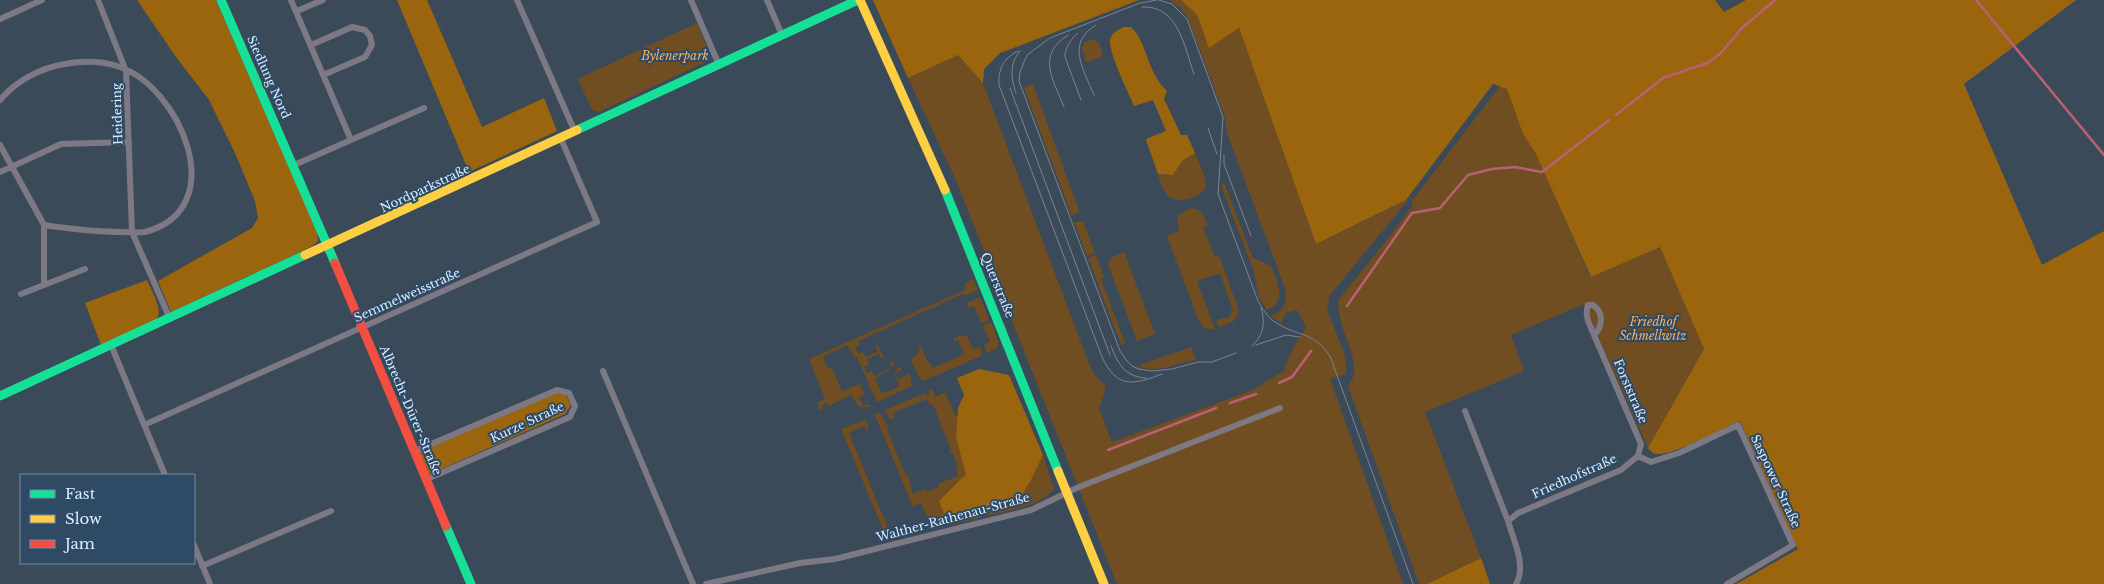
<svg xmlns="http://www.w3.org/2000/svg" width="2104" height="584" viewBox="0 0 2104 584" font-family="'Libre Baskerville',serif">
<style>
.green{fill:#714e21}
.forest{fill:#9b650d}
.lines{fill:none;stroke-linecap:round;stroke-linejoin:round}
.stream{stroke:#b96074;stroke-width:2.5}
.street{stroke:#7c7985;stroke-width:6}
.fast{stroke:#16e098;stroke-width:9}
.slow{stroke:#ffcf43;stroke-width:9}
.jam{stroke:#f24e42;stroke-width:9}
.tram{stroke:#7e838f;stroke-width:1}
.labels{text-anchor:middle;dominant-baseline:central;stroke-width:4;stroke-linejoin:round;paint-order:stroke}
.park-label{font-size:12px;font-style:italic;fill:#f5b061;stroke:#2e4a65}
.street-label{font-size:12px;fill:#ddedfe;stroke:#2e4a65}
</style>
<rect width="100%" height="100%" fill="#3b4a58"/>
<path class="green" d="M1169,0H1181L1197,15L1209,47L1239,28L1316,244L1409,199L1330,295L1327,310L1346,358V374L1330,379L1403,584H1117L955,178L908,78L958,55L983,83L1091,369L1097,378L1106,386L1099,409L1112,442L1253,390L1284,371L1291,352L1306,327L1297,310L1286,313L1281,323L1271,316C1285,311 1287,302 1285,288L1227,133L1225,117L1188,18L1180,7Z
M697,23L710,56L707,61L599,112L592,110L578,79Z
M1091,39L1099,43L1103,54L1101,57L1088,62H1086L1082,48L1085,42Z
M1033,84L1079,211L1072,216L1024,88Z
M1500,86L1507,89L1523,134L1535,151L1590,277L1660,247L1704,349L1648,448L1584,304L1511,335L1524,371L1425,412L1481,558L1427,584H1419L1348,386C1368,364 1334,328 1339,299L1387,240L1413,205L1411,202Z
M1195,153C1198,162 1205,174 1206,183C1206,197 1181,203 1171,198C1163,193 1160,182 1158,174L1173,175L1183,160Z
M1222,183L1225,185L1253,258L1271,266C1277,281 1288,302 1267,310L1259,298L1254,272L1222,188Z
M1191,208C1203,209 1205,217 1208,227L1203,226L1214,255L1220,258L1239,311L1234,321L1219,327L1216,322L1219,319L1228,318L1233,311L1220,273L1197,281L1215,329C1206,331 1202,326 1198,319L1167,236L1179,231L1177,222L1179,214Z
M1083,221L1095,253L1087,256L1074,222Z
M1124,252L1155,334L1137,341L1108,264L1111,258Z
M1096,255L1104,277L1101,279L1125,343L1121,345L1088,258Z
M973,279L978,290L967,295L963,294L858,341L860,345L855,347L858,354L863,352L866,357L878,351L875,346L878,345L884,358L882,359L879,354L867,359L869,364L864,367L867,373L872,371L875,376L892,368L890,362H895L891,370L875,378L882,394L900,386L894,374L898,368H901V370L895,373L898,379L910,374L912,386L877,402L857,357L854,358L848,345L823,356L828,369L832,368L842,391L860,384L865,394L859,397L863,406L869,404L870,407H859L851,395L829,406L827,403L822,405L823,409L820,410L817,403L825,399L810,361L811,358L965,290V283Z
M980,297L989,320L981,323L974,306L969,308L967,303Z
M991,322L999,343L996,349L987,353L984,345L990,341L983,326Z
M961,335L962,337L967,335L973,349L978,347L981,348V356L924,381L920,379L911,360L918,353L920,348H922L928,363L930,362L933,368L964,354L958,340L954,342L953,339Z
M1191,347L1196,360C1176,363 1158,374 1137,366Z
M941,385L958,420L956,438L966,473L944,513L971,520L932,529L921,503L913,507L875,415L879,412L889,428L887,430L906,476L908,474L913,494L925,489L926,492L939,487L938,484L958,476L956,470L958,467L953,454L949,452L951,449L943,429L939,427L941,425L934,406L929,404L927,399L893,413L894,419L889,418L885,410L925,393L926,396L930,394L928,391L932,389L935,397L944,393Z
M865,420L868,424V430L866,431L864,426L849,433L892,538L887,539L841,429Z
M1043,455L1054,489C1037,508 1010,510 986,516L1001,500L1031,480Z"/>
<path class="forest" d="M137,0H216L317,232L318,241L311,247L171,312L158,281L252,228L258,218L255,201L235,153L209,100L176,57Z
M397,0H427L482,127L544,98L557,131L469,172Z
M873,0H1139L1000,53L984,69L983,83L958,55L908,78Z
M1181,0H1715L1724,12L1746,0H2076L1964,84L2042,265L2104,231V584H1736L1798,549L1740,421C1723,428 1672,456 1657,454C1653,454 1651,451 1648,448L1704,349L1660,247L1591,277L1535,152L1523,134L1507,89L1493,84L1406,200L1316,244L1239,28L1209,48L1197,15Z
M1124,27H1131C1148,43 1146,71 1167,91L1164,99L1181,135H1187L1195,153L1183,160L1173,175L1158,174L1146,140L1148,138L1166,131L1153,100L1134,106C1129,94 1108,51 1110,40C1112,32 1118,30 1124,27Z
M147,280C152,293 165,310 155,322L101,345L85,303Z
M979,369L1009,375L1043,455L1031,480L1019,499L1001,500C977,524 976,521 944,513L939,501L966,474L956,438L958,408L964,395L957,378Z
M556,393L566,395L571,405L565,414L428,475L419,452Z
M1481,558L1490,584H1427Z"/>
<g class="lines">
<path class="stream" d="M1976,0L2104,155
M1616,115L1663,78L1707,63L1720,54L1742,28L1775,0
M1347,306L1412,213L1440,208L1468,175L1492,169L1515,167L1542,172L1609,120
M1279,383L1292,377L1311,351
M1230,403L1256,394
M1108,450L1216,408"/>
<path class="street" d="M98,0L126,71L132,232L170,319
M291,0L351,140
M517,0L575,132
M691,0L719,65
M767,0L782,35
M297,11L323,0
M0,19L42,0
M311,45L352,27L365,30L370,36L372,45L365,57L323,75
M0,100C16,81 40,68 65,64C81,61 101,61 117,66C180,85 233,209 145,232C138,233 130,232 122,232C95,232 71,229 44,225
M0,145L44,225V285L85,269
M294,165L424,108
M0,172L61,144L129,142
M21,294L44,285
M1594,335C1603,326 1604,313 1593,305H1588C1584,316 1590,325 1594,335L1641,444L1638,456
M111,345L165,475
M603,371L693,584
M1465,411L1508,521
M144,425L597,222L561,139
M415,451L557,390L569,393L575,406L570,417L427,479
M1638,456L1651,462L1679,453L1738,425L1793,545L1727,584
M194,545L210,584
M202,566L331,511
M706,584L800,563L835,559L1031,510L1079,487L1280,408
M1516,584C1527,566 1513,539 1508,521L1518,513L1621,470L1638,456"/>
<path class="fast" d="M221,0L335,263
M577,130L858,0
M945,190L1058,471
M0,396L305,255
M446,526L471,584"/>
<path class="slow" d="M860,0L945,190
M305,255L577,130
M1058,471L1104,584"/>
<path class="jam" d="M335,263L446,526"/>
<path class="tram" d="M1157,0L1140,3L1050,38L1027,55L1020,72L1019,81L1120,351L1126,360L1132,366L1139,369L1152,371L1172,369L1198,362H1212L1236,353
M1159,0L1172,4L1187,19L1223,117L1218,194L1258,301C1263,309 1267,317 1275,322C1297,337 1312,330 1330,356L1413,584
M1142,7C1179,5 1184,47 1194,74
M1078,33C1071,39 1065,47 1065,57L1081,100
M1018,51C1004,58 998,68 999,85L1102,357C1117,389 1133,385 1162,374
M1010,88L1110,355
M1016,93C1011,78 1009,64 1020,51
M1094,95C1084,70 1065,43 1096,25
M1064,107C1053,79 1036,55 1068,35
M1208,128L1217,154
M1224,155V164L1251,236
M1256,345L1286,335L1300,337
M1111,346C1118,364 1125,377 1146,378
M1252,346C1263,336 1266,323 1261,308"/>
</g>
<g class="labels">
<g class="park-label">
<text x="675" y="55">Bylenerpark</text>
<text x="1653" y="321">Friedhof<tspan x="1653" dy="14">Schmellwitz</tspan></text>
</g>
<g class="street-label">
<text transform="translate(269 77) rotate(66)">Siedlung Nord</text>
<text transform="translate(117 114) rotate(-92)">Heidering</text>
<text transform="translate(425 188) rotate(-25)">Nordparkstraße</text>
<text transform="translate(998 285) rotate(68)">Querstraße</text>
<text transform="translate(407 295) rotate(-24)">Semmelweisstraße</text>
<text transform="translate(1631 391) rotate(67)">Forststraße</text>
<text transform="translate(411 410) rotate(67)">Albrecht-Dürer-Straße</text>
<text transform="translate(527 422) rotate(-25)">Kurze Straße</text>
<text transform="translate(1574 476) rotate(-24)">Friedhofstraße</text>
<text transform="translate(1776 481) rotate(65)">Saspower Straße</text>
<text transform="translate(953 517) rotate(-15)">Walther-Rathenau-Straße</text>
</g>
</g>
<rect x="20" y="474" width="175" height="90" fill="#2e4a65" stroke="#748ba2"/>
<rect x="30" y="490" width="25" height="8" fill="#16e098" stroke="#748ba2"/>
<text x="65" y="499" font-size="15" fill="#ddedfe">Fast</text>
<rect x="30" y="515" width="25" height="8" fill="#ffcf43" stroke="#748ba2"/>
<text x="65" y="524" font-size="15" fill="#ddedfe">Slow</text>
<rect x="30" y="540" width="25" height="8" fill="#f24e42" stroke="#748ba2"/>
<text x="65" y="549" font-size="15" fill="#ddedfe">Jam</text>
</svg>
